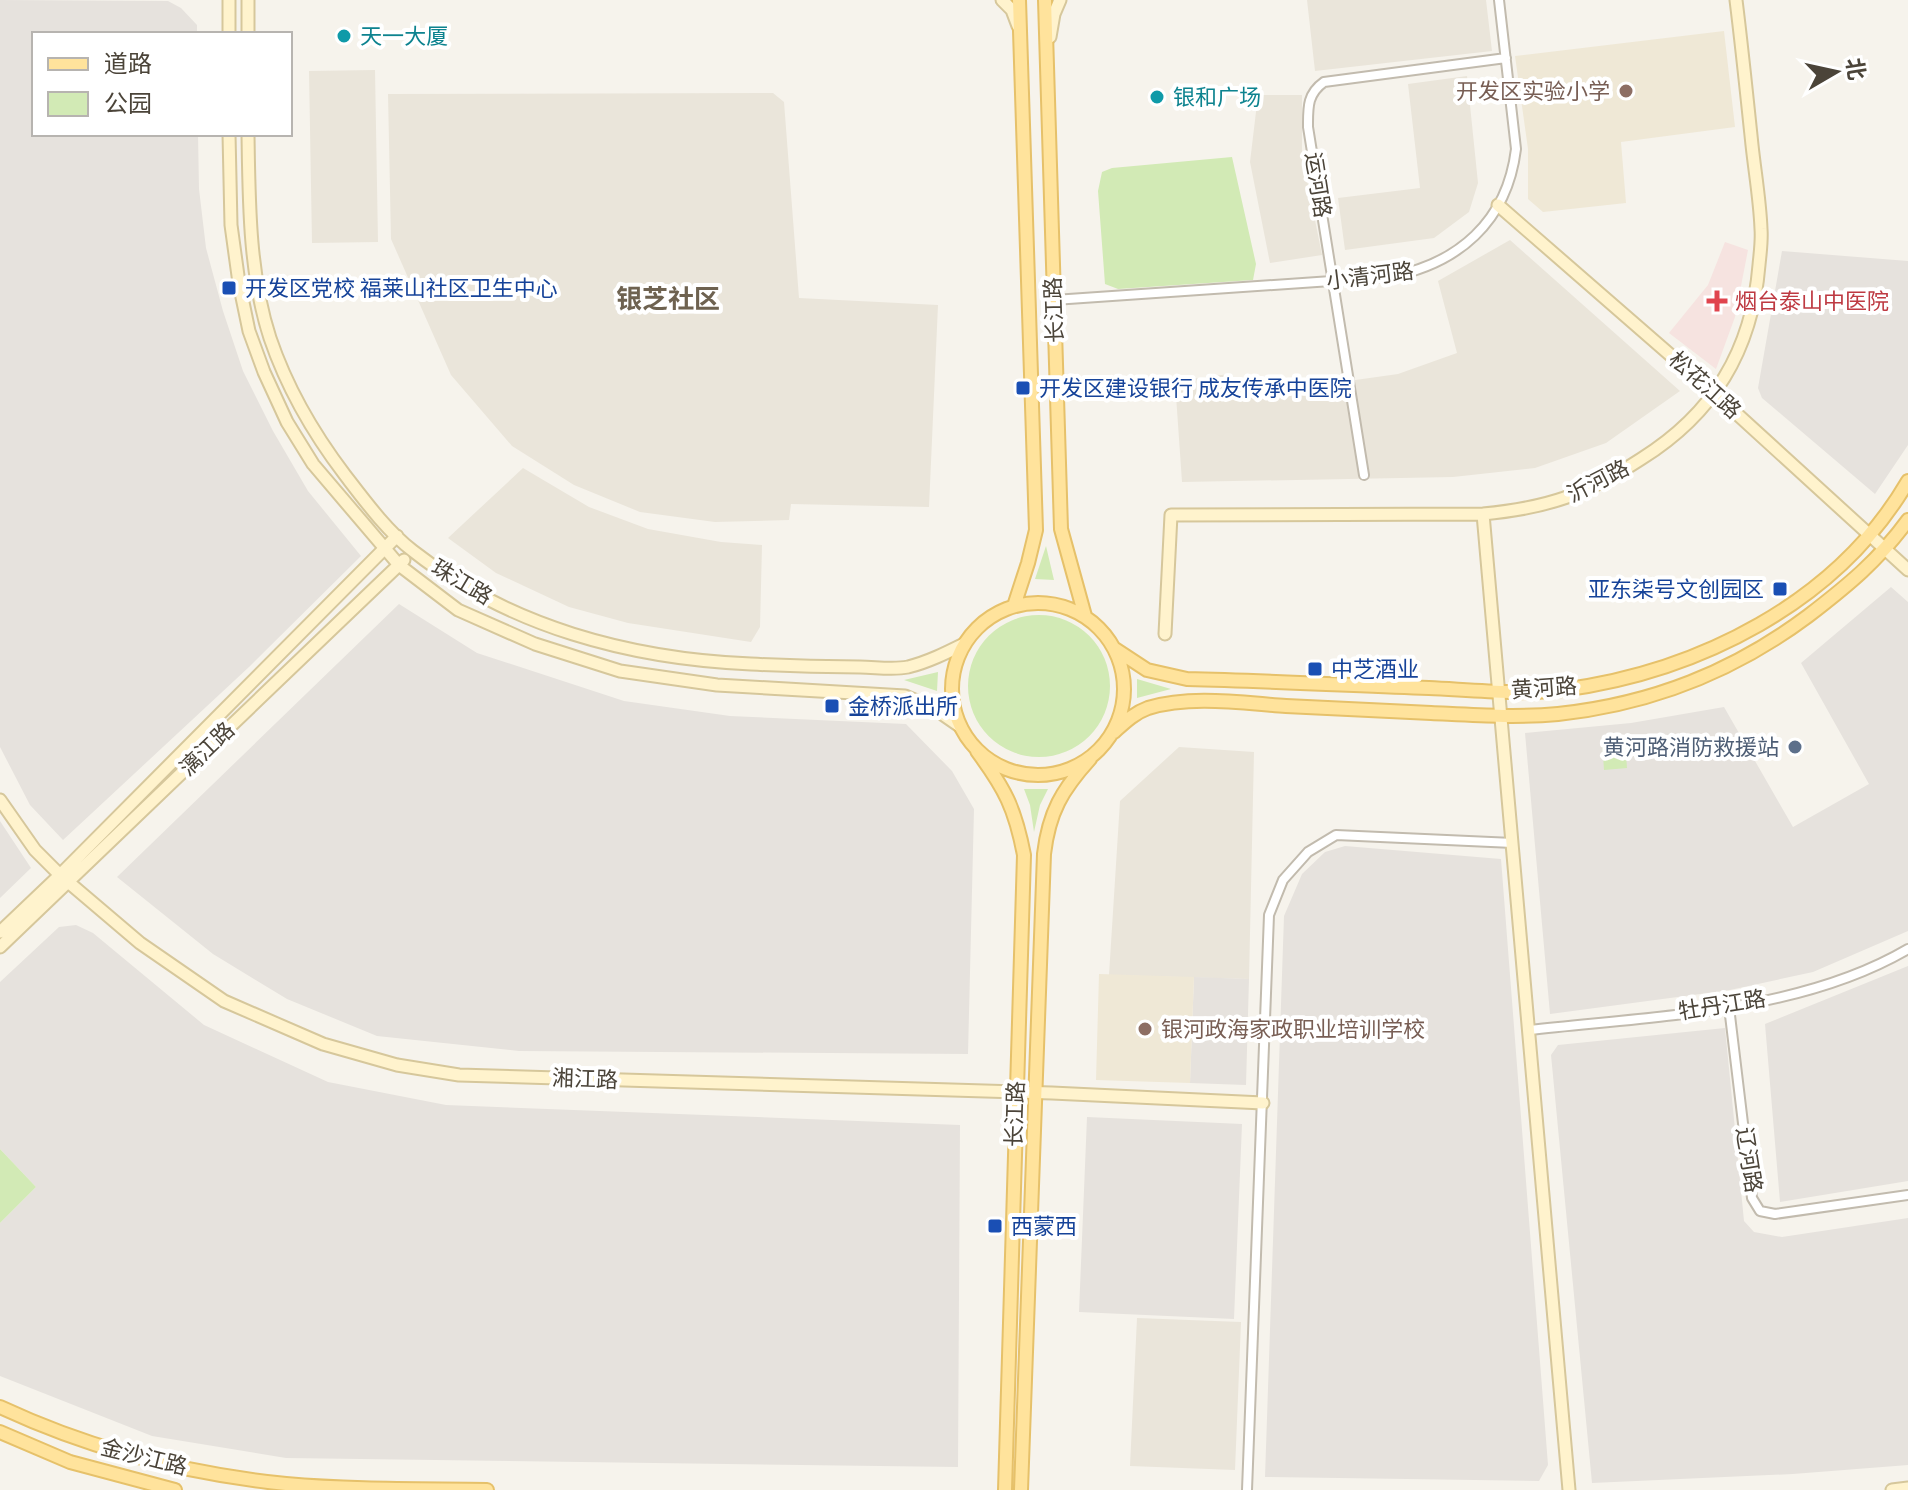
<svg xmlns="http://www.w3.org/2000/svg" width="1908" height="1490" viewBox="0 0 1908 1490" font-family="Signika,'Noto Sans SC',sans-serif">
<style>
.residential{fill:#eae5da}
.industrial{fill:#e6e2dd}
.education{fill:#efe8d6}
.medical{fill:#f6e3e0}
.green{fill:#d2eab5}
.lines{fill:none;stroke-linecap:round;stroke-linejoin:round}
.street-casing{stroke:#c2bbae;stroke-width:12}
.secondary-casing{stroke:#d6c79b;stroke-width:15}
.primary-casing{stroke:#e6c16a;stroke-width:16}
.street{stroke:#fff;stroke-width:8}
.secondary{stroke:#fff3cd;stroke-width:11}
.primary{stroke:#ffe39c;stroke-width:12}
.culture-dot{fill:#0f9aa8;stroke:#fff;stroke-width:3}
.education-dot{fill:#8d6e63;stroke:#fff;stroke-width:3}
.transit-dot{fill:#1a4fb4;stroke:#fff;stroke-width:3}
.health-dot{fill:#e0444e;stroke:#fff;stroke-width:3}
.service-dot{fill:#5c6f8a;stroke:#fff;stroke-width:3}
.labels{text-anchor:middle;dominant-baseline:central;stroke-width:8;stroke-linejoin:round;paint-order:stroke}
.culture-label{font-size:22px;fill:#0d838f;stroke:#fff;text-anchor:start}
.education-label{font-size:22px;fill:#785e54;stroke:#fff;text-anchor:end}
.street-label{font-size:22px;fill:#4b4439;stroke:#fff}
.transit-label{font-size:22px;fill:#164399;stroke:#fff;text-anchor:start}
.health-label{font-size:22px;fill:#be3a42;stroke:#fff;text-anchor:start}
.service-label{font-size:22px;fill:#4e5e75;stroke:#fff;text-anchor:end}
.quarter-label{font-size:26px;font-weight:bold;fill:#6e6250;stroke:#fff}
</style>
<rect width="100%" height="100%" fill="#f6f3ec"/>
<path class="residential" d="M1307,0H1486L1492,51L1315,71Z
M375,70L378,242L312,243L309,71Z
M1467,76L1478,183L1469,212L1434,238L1345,250L1338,198L1420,188L1408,84Z
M773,93L784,102L799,298L938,305L929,507L791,504L789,520L715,522L640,512L574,485L512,446L451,375L391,239L388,94Z
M1258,95H1302V155L1322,255L1270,263L1250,162Z
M1510,240L1680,391L1606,443L1535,468L1453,477L1182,482L1175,381L1229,374L1234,397L1398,374L1457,353L1438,281Z
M523,468L589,507L648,529L721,542L762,545L760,627L751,642L628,623L569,607L496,573L448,538Z
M1179,747L1254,752L1249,979L1109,975L1120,801Z
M1137,1318L1241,1322L1235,1470L1130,1466Z"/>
<path class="industrial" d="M0,0L168,1L181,8L197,25V34H34V134H198L199,189L206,248L223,311L243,371L273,431L308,491L361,556L249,667L63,840L30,805L0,747Z
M1782,251L1908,261V445L1875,494L1762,398L1758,388Z
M1891,587L1908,602V931L1813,972L1730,990L1550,1014L1525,733L1631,723L1724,707L1793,827L1869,784L1801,663Z
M399,604L477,653L624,701L730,716L906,724L952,771L974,809L968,1054L519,1051L377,1036L287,999L213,954L117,877Z
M0,821L31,868L0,898Z
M1345,846L1501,859L1548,1465L1539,1481L1265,1477L1284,916L1302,874L1325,852Z
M76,925L93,933L204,1025L328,1082L446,1105L960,1125L958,1467L286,1458L152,1436L0,1376V1223L36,1187L0,1149V982L59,927Z
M1908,966V1181L1780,1202L1765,1024Z
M1194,977L1249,979L1246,1085L1190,1083Z
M1725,1028L1744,1221L1754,1232L1782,1237L1908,1218V1465L1793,1474L1592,1483L1551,1055L1558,1045Z
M1087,1117L1242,1124L1234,1319L1079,1312Z"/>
<path class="education" d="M1724,31L1735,127L1621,142L1626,203L1543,212L1528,199V149L1515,56Z
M1099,974L1194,977L1190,1083L1096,1080Z"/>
<path class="medical" d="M1725,242L1748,250L1735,317L1716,369L1669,333L1708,285Z"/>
<path class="green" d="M1232,157L1256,264L1253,280L1118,289L1105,284L1098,191L1102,172L1112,168Z
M1046,546L1054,580L1035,579Z
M968 686a71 71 0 1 1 142 0a71 71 0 1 1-142 0Z
M938,672L937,691L904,680Z
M1137,679L1171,689L1137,698Z
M1625,739L1627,768L1604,770L1602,741Z
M1024,789H1048L1040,805L1034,832L1030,805Z
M0,1149L36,1187L0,1223Z"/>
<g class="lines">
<defs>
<path id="street" d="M1054,300L1389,277C1458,264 1507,222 1516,149L1499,0
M1364,475L1308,127C1308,108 1307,94 1324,82L1506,58
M1729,1007L1752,1198L1760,1211L1775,1214L1908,1195
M1529,1030C1652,1016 1799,1013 1908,949
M1247,1490L1269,915L1283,880L1308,852L1336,835L1513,843"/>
<path id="secondary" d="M248,0V34
M1002,0L1012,10L1018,26
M229,34V0
M1050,37L1054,14L1060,0
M229,134L231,225L239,283L249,331L264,372L287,422L313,464L399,565L458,610L535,644L620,671L717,685L905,696L935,709L961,727
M248,134C249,201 249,274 270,338C287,388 313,433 345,475C365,501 387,531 413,551C509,627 631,659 751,664C787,666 823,667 860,667C875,667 893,670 908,667C928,662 946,653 964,644
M1498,205L1714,393L1908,570
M1483,514C1510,839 1540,1164 1569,1490
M1165,634L1171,515L1483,514C1548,508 1587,494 1641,459C1713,414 1752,351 1759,265C1760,254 1762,241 1761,229C1760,201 1755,173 1752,145C1747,97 1742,48 1736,0
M0,800L35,850L60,875L140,943L224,1001L323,1044L397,1065L459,1075L1052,1093L1263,1103
M0,932L60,875L397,536
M0,947L404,560
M1892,1490L1908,1488"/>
<path id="primary" d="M1045,0L1061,529L1085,616
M952 689a86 86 0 1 1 172 0a86 86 0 1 1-172 0Z
M1014,606L1028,563L1036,530L1019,0
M1115,649L1147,670L1187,679C1268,681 1348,685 1429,688C1472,690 1519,695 1562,690C1698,672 1837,603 1908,481
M1114,732C1124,723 1134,713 1148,708C1191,695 1242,703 1286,706C1335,708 1383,711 1431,713C1474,715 1516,718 1558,714C1652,704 1733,672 1808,616C1847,586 1879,560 1908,520
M977,751C1005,789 1015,808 1024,855L1005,1490
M0,1407C90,1449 187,1474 286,1484C353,1490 420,1489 487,1490
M0,1432L70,1462L175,1490
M1021,1490L1044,854C1049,812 1062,790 1090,759"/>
</defs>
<use href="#street" class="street-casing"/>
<use href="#secondary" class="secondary-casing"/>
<use href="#primary" class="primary-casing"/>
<use href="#street" class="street"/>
<use href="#secondary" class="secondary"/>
<use href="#primary" class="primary"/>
</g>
<g class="culture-dot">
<circle cx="344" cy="36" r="8"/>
<circle cx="1157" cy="97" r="8"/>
</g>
<g class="education-dot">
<circle cx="1626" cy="91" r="8"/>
<circle cx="1145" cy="1029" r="8"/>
</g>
<g class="transit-dot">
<rect x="221" y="280" width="16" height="16" rx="4"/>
<rect x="1015" y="380" width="16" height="16" rx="4"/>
<rect x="1772" y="581" width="16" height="16" rx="4"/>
<rect x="1307" y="661" width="16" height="16" rx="4"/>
<rect x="824" y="698" width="16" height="16" rx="4"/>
<rect x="987" y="1218" width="16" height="16" rx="4"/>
</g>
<path class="health-dot" d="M1713 289h8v8h8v8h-8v8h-8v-8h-8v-8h8z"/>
<circle class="service-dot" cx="1795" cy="747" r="8"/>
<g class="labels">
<g class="culture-label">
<text x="360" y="36">天一大厦</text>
<text x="1173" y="97">银和广场</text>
</g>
<g class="education-label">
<text x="1610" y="91">开发区实验小学</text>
<text x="1161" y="1029" text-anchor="start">银河政海家政职业培训学校</text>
</g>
<g class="street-label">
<text transform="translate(1318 185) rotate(81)">运河路</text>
<text transform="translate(1370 276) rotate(-7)">小清河路</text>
<text transform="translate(1054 310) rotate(-92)">长江路</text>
<text transform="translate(1705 385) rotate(42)">松花江路</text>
<text transform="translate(1598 481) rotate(-27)">沂河路</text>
<text transform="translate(462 582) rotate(31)">珠江路</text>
<text transform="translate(1544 688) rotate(-4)">黄河路</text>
<text transform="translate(207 749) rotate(-44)">漓江路</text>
<text transform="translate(1722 1005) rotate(-9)">牡丹江路</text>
<text transform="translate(585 1079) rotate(2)">湘江路</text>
<text transform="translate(1015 1114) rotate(-88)">长江路</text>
<text transform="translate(1749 1160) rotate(81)">辽河路</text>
<text transform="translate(144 1457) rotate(14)">金沙江路</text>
</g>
<g class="transit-label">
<text x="245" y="288">开发区党校 福莱山社区卫生中心</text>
<text x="1039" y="388">开发区建设银行 成友传承中医院</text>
<text x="1764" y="589" text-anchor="end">亚东柒号文创园区</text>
<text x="1331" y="669">中芝酒业</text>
<text x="848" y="706">金桥派出所</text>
<text x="1011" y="1226">西蒙西</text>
</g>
<g class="health-label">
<text x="1735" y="301">烟台泰山中医院</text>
</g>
<g class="service-label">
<text x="1779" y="747">黄河路消防救援站</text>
</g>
<g class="quarter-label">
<text x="668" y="300">银芝社区</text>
</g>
</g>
<rect x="32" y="32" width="260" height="104" fill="#ffffff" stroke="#b7b4b0" stroke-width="2"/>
<rect x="48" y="58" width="40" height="12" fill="#ffe39c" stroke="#b7b4b0" stroke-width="2"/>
<text x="104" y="72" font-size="24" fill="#4b4439">道路</text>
<rect x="48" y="92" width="40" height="24" fill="#d2eab5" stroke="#b7b4b0" stroke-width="2"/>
<text x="104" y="112" font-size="24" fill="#4b4439">公园</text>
<g transform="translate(1836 72) rotate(81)" stroke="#ffffff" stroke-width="6" paint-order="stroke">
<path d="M0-6L14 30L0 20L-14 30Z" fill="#4b4439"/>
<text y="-12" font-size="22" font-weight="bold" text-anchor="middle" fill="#4b4439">北</text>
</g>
</svg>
